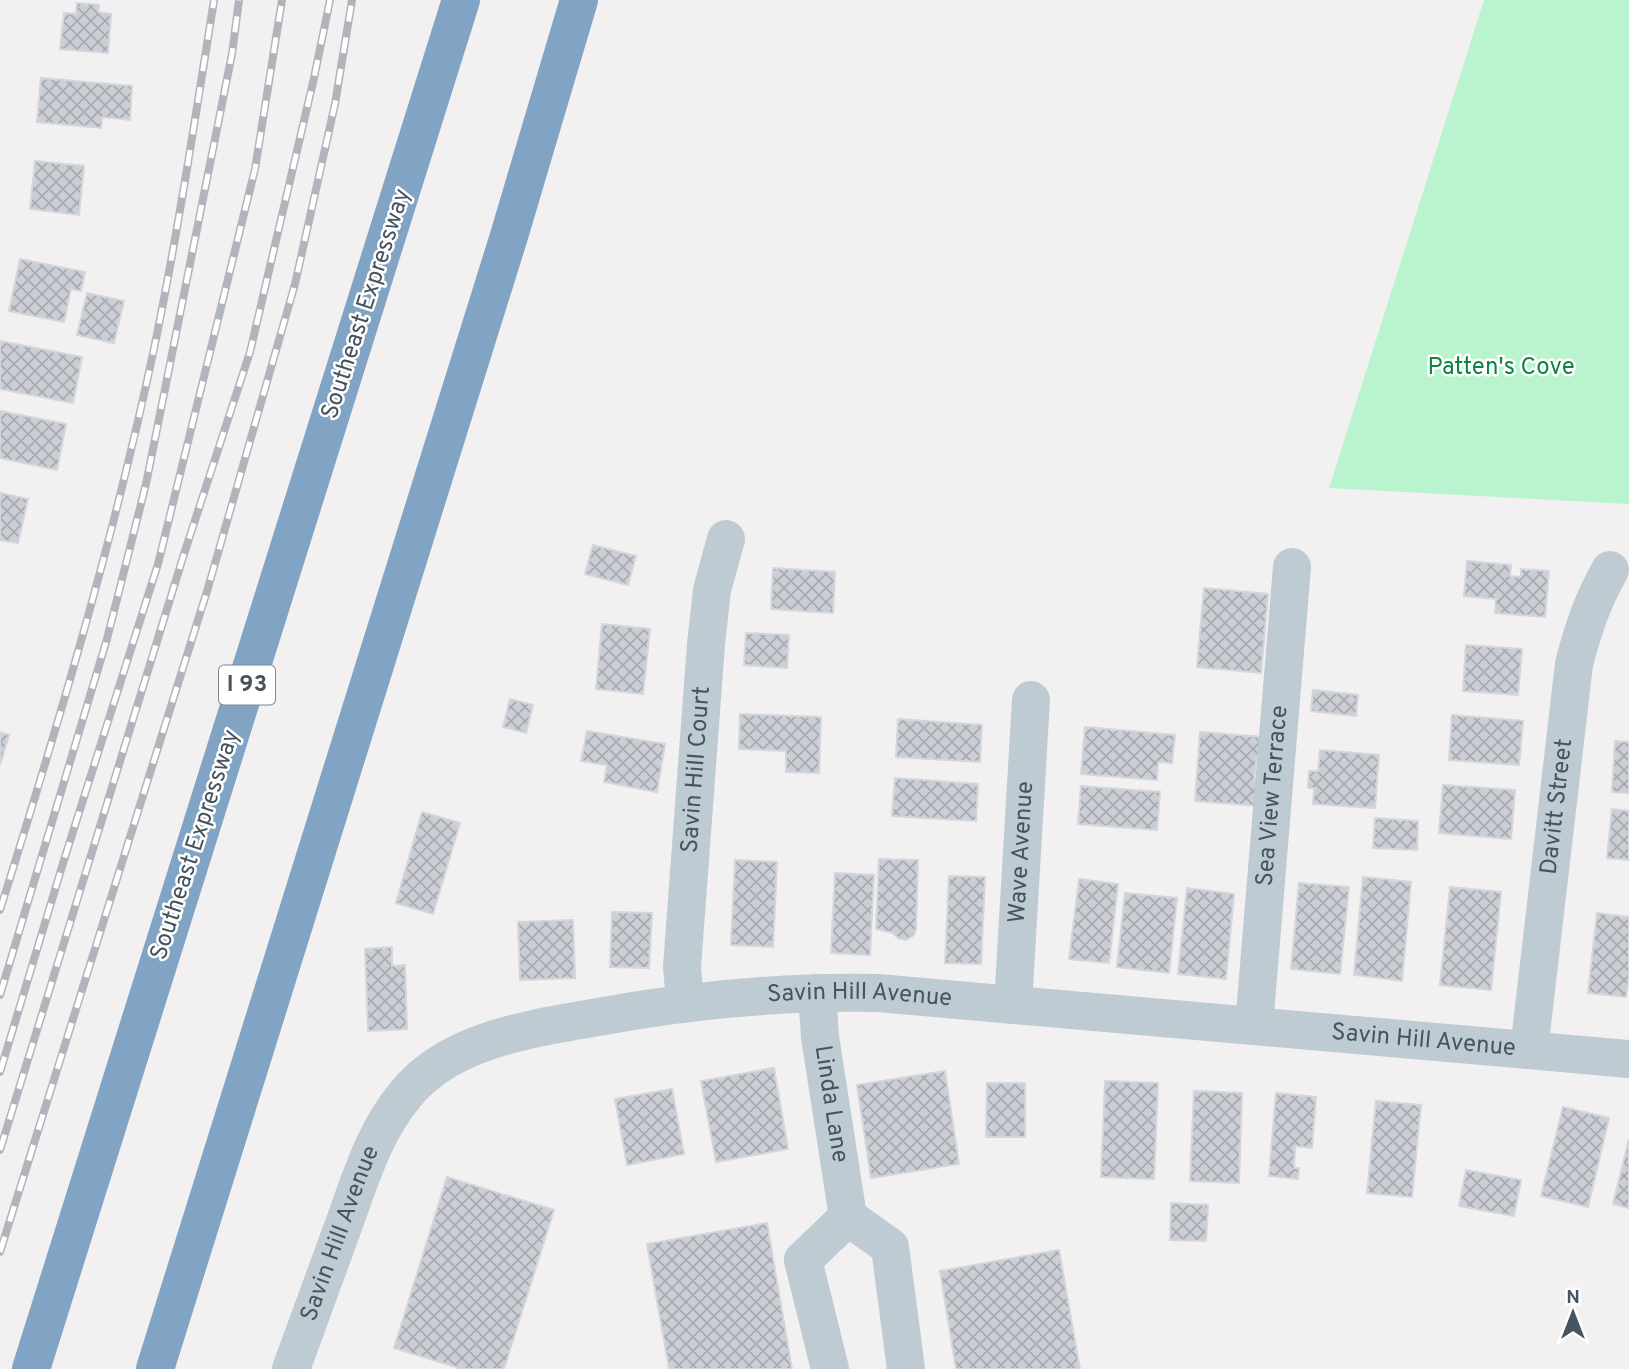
<svg xmlns="http://www.w3.org/2000/svg" width="1629" height="1369" viewBox="0 0 1629 1369" font-family="Overpass,sans-serif">
<style>
.green{fill:#baf4ce}
.building{fill:url(#building-cross-hatch);stroke:#d3d6dc;stroke-width:2}
.lines{fill:none;stroke-linecap:round;stroke-linejoin:round}
.minor{stroke:#bfcbd3;stroke-width:38}
.tertiary{stroke:#bfcbd3;stroke-width:38}
.motorway{stroke:#82a4c4;stroke-width:38}
.rail-casing{stroke:#b1b5bb;stroke-width:8}
.rail{stroke:#fff;stroke-width:5;stroke-dasharray:16;stroke-linecap:butt}
.labels{text-anchor:middle;dominant-baseline:central;stroke-width:5;stroke-linejoin:round;paint-order:stroke}
.shield{fill:#fff;stroke:#7e878f;stroke-width:2}
.shield-label{font-size:23px;font-weight:bold;fill:#46545f}
.street-label{font-size:24px;fill:#46545f;stroke:#fff}
.park-label{font-size:24px;fill:#0d8444;stroke:#fff}
</style>
<defs>
<pattern id="building-cross-hatch" width="8" height="8" patternUnits="userSpaceOnUse" patternTransform="scale(1.75)"><rect width="8" height="8" fill="#cbcfd5"/><path d="M0 0l8 8M0 8l8-8" fill="none" stroke="#a7abb0"/></pattern>
</defs>
<rect width="100%" height="100%" fill="#f2f0f0"/>
<path class="green" d="M1484,0H1629V504L1329,488Z"/>
<path class="building" d="M77,3L99,5L98,12L111,14L108,53L60,49L64,13L76,14Z
M41,78L132,86L130,120L102,117L101,128L37,122Z
M35,161L84,166L79,215L30,209Z
M20,259L85,272L81,291L71,289L64,322L9,311Z
M87,293L124,301L114,343L77,335Z
M0,341L82,357L73,403L0,389Z
M0,411L66,424L57,470L0,458Z
M0,493L28,499L18,543L0,540Z
M593,545L636,556L628,585L585,574Z
M1467,561L1511,565L1510,576L1521,577V569L1549,571L1545,617L1495,613L1496,599L1464,596Z
M773,568L835,572L833,613L771,609Z
M1204,588L1268,594L1261,673L1197,667Z
M602,624L650,629L643,694L596,689Z
M746,633L789,635L787,668L744,665Z
M1466,645L1522,649L1518,695L1463,691Z
M1313,690L1358,695L1356,716L1311,711Z
M510,699L533,705L526,733L503,727Z
M740,714L821,717L819,773L786,772V751L739,749Z
M1452,715L1523,721L1519,765L1449,760Z
M898,719L982,725L980,762L896,757Z
M1085,727L1175,735L1172,763L1158,762L1157,780L1081,774Z
M587,731L665,744L657,792L604,782L607,765L581,761Z
M0,732L9,735L0,765Z
M1200,732L1263,737L1261,759H1256L1254,780H1261L1259,806L1195,801Z
M1615,741L1629,742V793L1612,792Z
M1320,750L1379,755L1375,808L1313,804L1314,788H1308L1309,771H1318Z
M895,778L978,784L976,821L892,816Z
M1443,785L1515,790L1511,839L1439,833Z
M1081,786L1160,792L1157,830L1078,824Z
M1612,809L1629,811V860L1607,858Z
M422,812L460,823L433,914L396,903Z
M1375,818L1418,821L1417,850L1373,848Z
M879,859L918,860L916,929L914,935L906,940L898,938L893,933L876,929Z
M735,860L777,862L773,947L731,945Z
M835,873L874,875L870,955L831,953Z
M949,876L985,877L981,964L945,963Z
M1363,877L1411,882L1402,981L1354,975Z
M1079,879L1118,884L1109,963L1069,959Z
M1299,883L1349,887L1340,974L1291,969Z
M1450,887L1501,892L1491,990L1440,985Z
M1187,888L1234,894L1226,979L1178,974Z
M1125,893L1177,898L1169,973L1117,967Z
M612,912L652,913L649,968L610,967Z
M1597,913L1629,917V976L1626,997L1588,993Z
M573,920L575,978L520,980L518,922Z
M392,947V966L405,965L407,1029L368,1031L365,949Z
M774,1068L788,1149L716,1162L701,1081Z
M945,1071L959,1164L871,1178L857,1085Z
M1105,1081L1158,1083L1154,1179L1101,1177Z
M987,1083H1025V1137H986Z
M672,1089L684,1154L627,1165L615,1099Z
M1194,1091L1242,1093L1239,1183L1190,1181Z
M1276,1093L1316,1097L1312,1148L1295,1146L1294,1168H1299L1298,1179L1269,1176Z
M1376,1101L1421,1105L1412,1197L1367,1193Z
M1563,1107L1609,1118L1588,1207L1541,1196Z
M1629,1139V1208L1613,1204Z
M1466,1170L1521,1180L1514,1216L1459,1206Z
M447,1177L554,1210L504,1369H462L394,1348Z
M1171,1203L1208,1205L1206,1241L1170,1240Z
M767,1223L792,1369H669L647,1244Z
M1059,1250L1080,1369H956L940,1271Z"/>
<g class="lines">
<g class="minor">
<path id="s1" d="M817,993L820,1037L848,1217L890,1247L906,1369"/>
<path id="s2" d="M685,1002L682,967L706,644L712,590L726,539"/>
<path id="s3" d="M1013,1004L1031,700"/>
<path id="s4" d="M1254,1026L1292,567"/>
<path id="s5" d="M1529,1050L1574,664C1583,629 1592,602 1610,570"/>
<path d="M830,1369L803,1260L848,1217"/>
</g>
<path class="tertiary" id="s6" d="M291,1369C309,1321 326,1272 344,1224C360,1180 374,1132 405,1095C450,1039 531,1029 598,1017C691,1000 783,991 878,993L1629,1059"/>
<path class="motorway" d="M31,1369L461,0
M155,1369L509,236L579,0"/>
<defs>
<path id="rail" d="M0,910C59,722 116,532 156,339C179,226 196,113 214,0
M0,995L107,639L146,484L232,54L239,0
M0,1072L64,860L158,564L255,169L282,0
M0,1150L184,554L250,352L314,78L330,0
M0,1252L208,588L295,284L335,104L352,0"/>
</defs>
<use href="#rail" class="rail-casing"/>
<use href="#rail" class="rail"/>
</g>
<g class="labels">
<rect class="shield" x="219" y="665.5" width="56" height="39" rx="5"/>
<g class="shield-label">
<text x="247" y="685">I 93</text>
</g>
<g class="street-label">
<text transform="translate(367 304) rotate(-72)">Southeast Expressway</text>
<text stroke="none"><textPath href="#s2" startOffset="233">Savin Hill Court</textPath></text>
<text stroke="none"><textPath href="#s4" startOffset="231">Sea View Terrace</textPath></text>
<text stroke="none"><textPath href="#s5" startOffset="245">Davitt Street</textPath></text>
<text transform="translate(196 845) rotate(-72)">Southeast Expressway</text>
<text stroke="none"><textPath href="#s3" startOffset="152">Wave Avenue</textPath></text>
<text stroke="none"><textPath href="#s6" startOffset="774">Savin Hill Avenue</textPath></text>
<text stroke="none"><textPath href="#s6" startOffset="1340">Savin Hill Avenue</textPath></text>
<text stroke="none"><textPath href="#s1" startOffset="112">Linda Lane</textPath></text>
<text stroke="none"><textPath href="#s6" startOffset="144">Savin Hill Avenue</textPath></text>
</g>
<g class="park-label">
<text x="1501" y="368">Patten's Cove</text>
</g>
</g>
<g transform="translate(1573 1313)" stroke="#ffffff" stroke-width="5" paint-order="stroke">
<path d="M0-5L12 26L0 18L-12 26Z" fill="#46545f"/>
<text y="-10" font-size="19" font-weight="bold" text-anchor="middle" fill="#46545f">N</text>
</g>
</svg>
